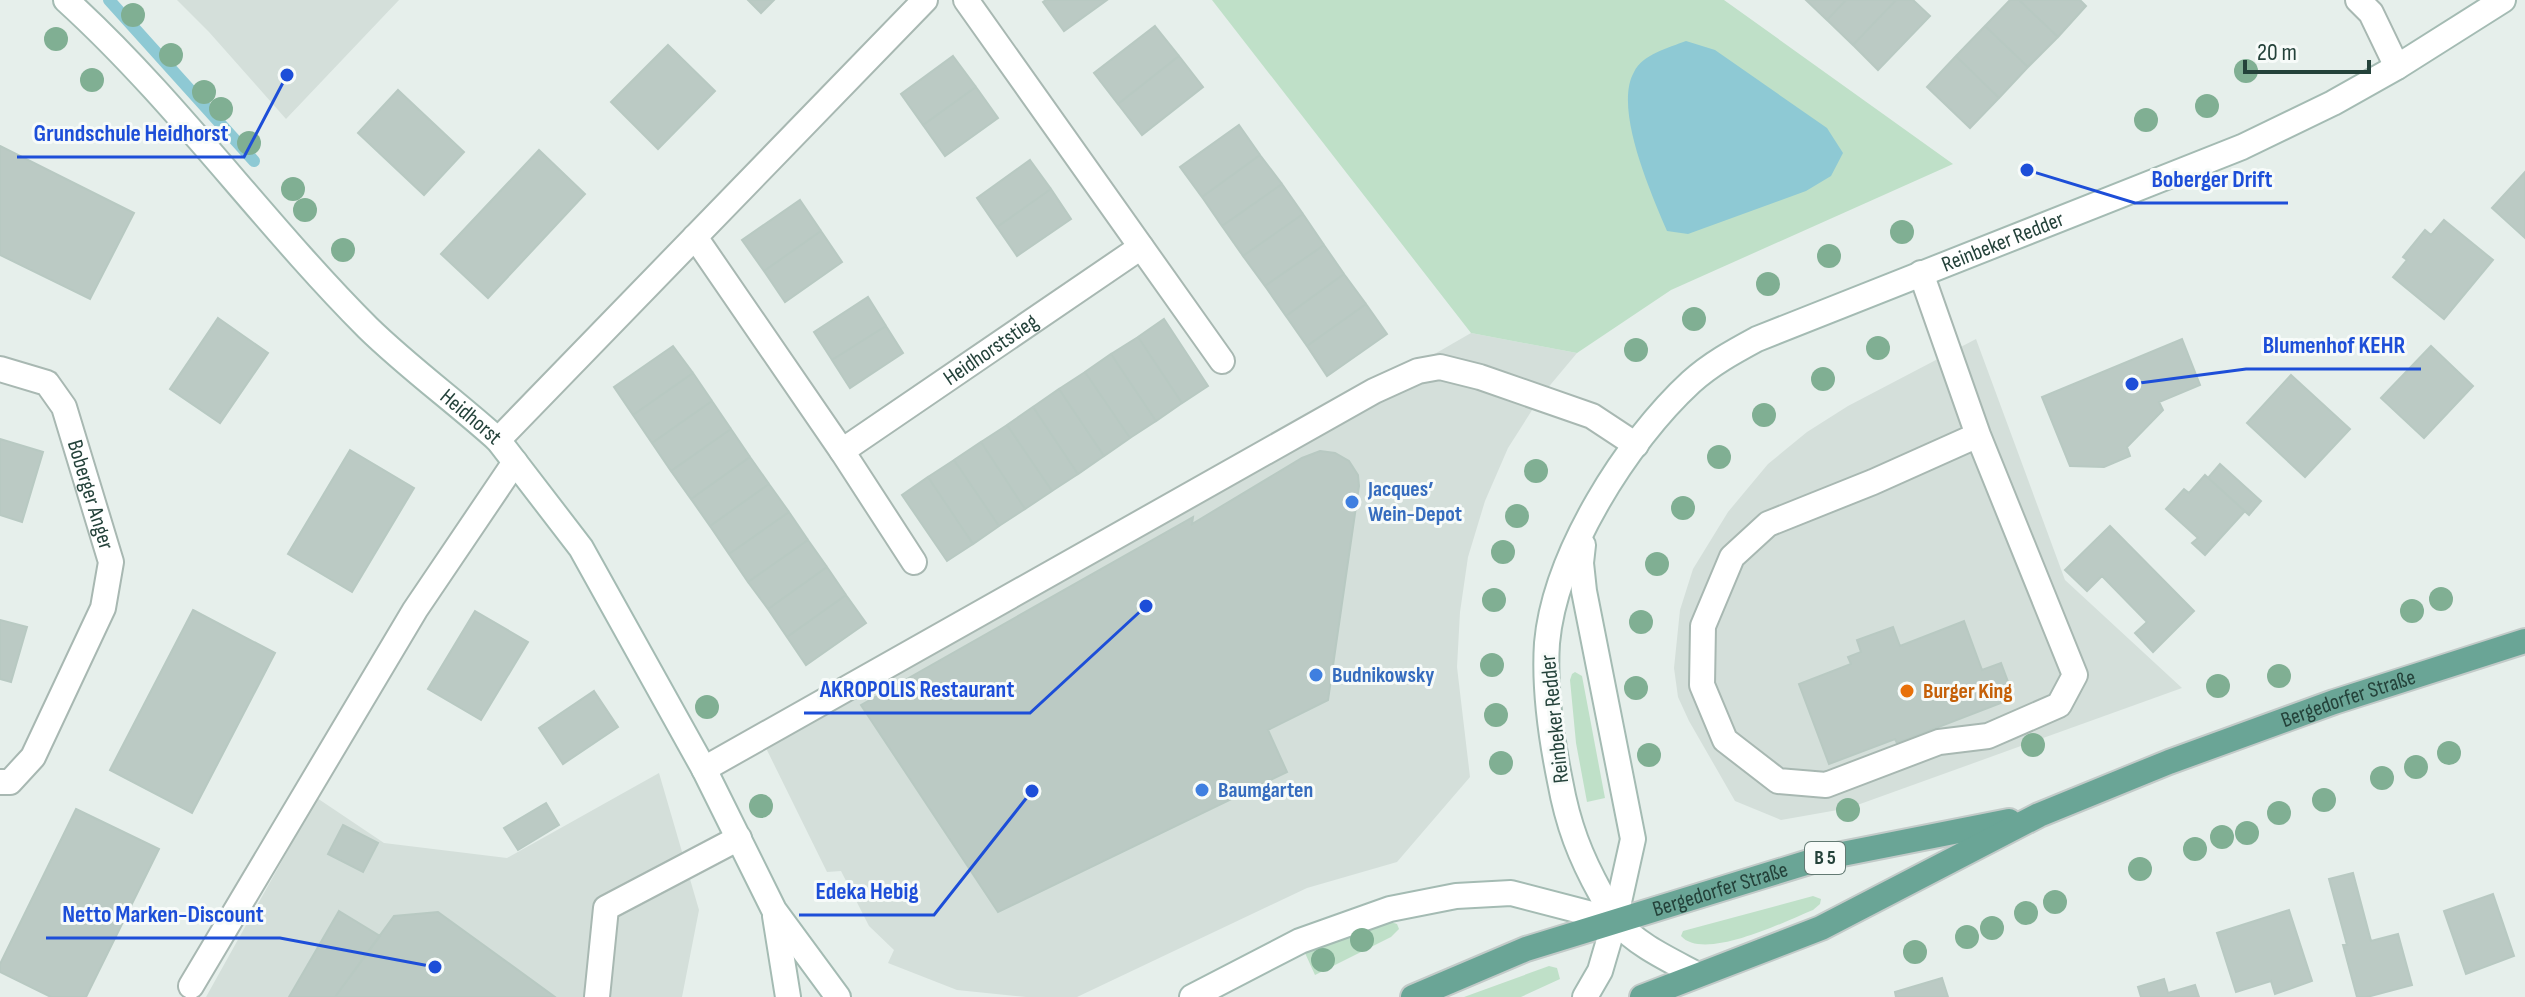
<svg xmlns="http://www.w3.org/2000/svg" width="2525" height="997" viewBox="0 0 2525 997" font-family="'Sofia Sans Condensed',sans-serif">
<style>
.built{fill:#d4dfda}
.green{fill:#bfe0c8}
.water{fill:#8ec9d4}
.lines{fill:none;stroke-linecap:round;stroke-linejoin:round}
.stream{stroke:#8ec9d4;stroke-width:12}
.building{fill:#bbcac4;stroke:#b8c9c2;stroke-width:2}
.lane-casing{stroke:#a8b8b2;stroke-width:28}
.street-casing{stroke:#a8b8b2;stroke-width:28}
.secondary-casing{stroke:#a4bbb3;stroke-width:28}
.primary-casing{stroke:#c2cac8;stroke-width:28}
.lane{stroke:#fff;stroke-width:24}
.street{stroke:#fff;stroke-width:24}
.secondary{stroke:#fff;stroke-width:24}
.primary{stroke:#6aa596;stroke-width:24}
.tree{fill:#80af93}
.shop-dot{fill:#3f7fe0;stroke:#f7fbf9;stroke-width:3}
.food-dot{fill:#e8710a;stroke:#f7fbf9;stroke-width:3}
.labels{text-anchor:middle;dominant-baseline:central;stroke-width:6;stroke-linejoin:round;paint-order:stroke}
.shield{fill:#f7fbf9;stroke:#637a73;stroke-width:2}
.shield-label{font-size:20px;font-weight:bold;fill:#24423a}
.street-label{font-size:22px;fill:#24423a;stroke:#f7fbf9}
.shop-label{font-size:22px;font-weight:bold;fill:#366cbe;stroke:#f7fbf9;text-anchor:start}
.food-label{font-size:22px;font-weight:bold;fill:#c56008;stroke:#f7fbf9;text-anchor:start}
.leader{fill:none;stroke:#1d4ed8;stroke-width:3}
.callout-dot{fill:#1d4ed8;stroke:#f7fbf9;stroke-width:3}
.callout-label{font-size:24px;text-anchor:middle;font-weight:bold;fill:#1d4ed8;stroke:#f7fbf9;stroke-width:6;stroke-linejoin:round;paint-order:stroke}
</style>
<rect width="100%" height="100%" fill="#e6efeb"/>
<path class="built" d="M177,0H399L286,119L209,32Z
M1471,333L1577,353L1541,396L1508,448L1485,501L1468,557L1460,612L1457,667L1470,777L1397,862L1307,888L1077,997H1026L957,990L888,963L894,950L869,926L841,871L827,872L763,742Z
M1976,339L2065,580L2182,688L1849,808L1781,820L1735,801L1689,721L1678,697L1674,668L1680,610L1693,569L1728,512L1768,464L1807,432L1848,406Z
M659,773L699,910L682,997H206L317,798L384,843L507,858Z"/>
<path class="green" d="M1212,0H1724L1953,164L1671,290L1577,353L1471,333Z
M1575,672L1582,676L1605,798L1587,802L1576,743L1570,680L1572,674Z
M1813,896L1821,899L1820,904L1813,910C1786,921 1704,962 1681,936L1683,931Z
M1391,922L1397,924L1399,929L1391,937L1315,975L1305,953L1358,931Z
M1549,966L1557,968L1560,979L1521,997H1464Z"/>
<path class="water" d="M1686,41L1715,50L1827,128L1843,153L1831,176L1806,191L1688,234L1667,231C1652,195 1613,109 1634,72C1643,54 1668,48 1686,41Z"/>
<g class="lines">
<path class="stream" d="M109,0L254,161"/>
</g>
<path class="building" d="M748,0H774L761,13Z
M1046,0H1107L1064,31L1043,2Z
M1806,0H1846L1827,20Z
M1846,0H1896L1853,45L1827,20Z
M1896,0H1913L1930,16L1878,70L1853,45Z
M2010,0H2019L2058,37L2028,67L1985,26Z
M2019,0H2080L2086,6L2058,37Z
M1155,26L1179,56L1118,104L1094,73Z
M1985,26L2028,67L1999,98L1956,56Z
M668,45L715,91L658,149L611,102Z
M953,56L976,87L923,125L901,94Z
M1179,56L1203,87L1142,135L1118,104Z
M1956,56L1999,98L1970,128L1927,87Z
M976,87L998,118L945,156L923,125Z
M398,90L464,152L424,195L358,133Z
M1239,125L1260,155L1202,197L1180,167Z
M0,146L134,213L90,299L0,255Z
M539,150L585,194L488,298L441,254Z
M1260,155L1282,184L1222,226L1202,197Z
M1030,160L1051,189L997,227L977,198Z
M2525,172V238L2492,208Z
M1282,184L1303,214L1243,256L1222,226Z
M1051,189L1071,219L1017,256L997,227Z
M800,200L821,231L764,271L742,240Z
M1303,214L1324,245L1265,286L1243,256Z
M2444,220L2493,260L2444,319L2393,277L2407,260L2403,257L2425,230L2431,235Z
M821,231L842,262L785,302L764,271Z
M1324,245L1344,274L1286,316L1265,286Z
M1344,274L1366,304L1307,346L1286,316Z
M868,297L886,326L832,360L814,332Z
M1366,304L1387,334L1327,376L1307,346Z
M218,318L268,353L220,423L170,389Z
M1164,319L1208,386L1182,403L1138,337Z
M886,326L903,353L850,388L832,360Z
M1138,337L1182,403L1156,421L1111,354Z
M2182,339L2200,385L2159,402L2163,410L2127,447L2130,456L2104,467L2070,466L2042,397Z
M673,346L693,373L633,415L614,387Z
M2431,346L2473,386L2424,438L2381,398Z
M1111,354L1156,421L1130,438L1085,372Z
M1085,372L1130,438L1104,456L1059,389Z
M693,373L712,401L652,443L633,415Z
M2291,375L2350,429L2305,477L2247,423Z
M1059,389L1104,456L1078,474L1033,407Z
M712,401L731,429L671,471L652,443Z
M1033,407L1078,474L1052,491L1007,425Z
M1007,425L1052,491L1025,509L981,442Z
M731,429L750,457L691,499L671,471Z
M0,439L43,452L22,522L0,515Z
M981,442L1025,509L999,526L954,460Z
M350,450L414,488L352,592L288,554Z
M1320,451L1335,453L1349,461L1358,475L1359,486L1328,700L1268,730L1287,772L998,912L861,705L1193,517L1192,524L1302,458Z
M750,457L769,484L710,526L691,499Z
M954,460L999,526L973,544L928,477Z
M2220,464L2261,501L2249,515L2208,478Z
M2205,475L2245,511L2205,555L2192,543L2198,538L2166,509L2184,489L2189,493Z
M928,477L973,544L947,561L902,495Z
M769,484L789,512L729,554L710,526Z
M789,512L808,540L748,582L729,554Z
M2110,526L2194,611L2153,652L2135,633L2147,622L2102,576L2087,591L2065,570Z
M808,540L827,567L768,609L748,582Z
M827,567L846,595L787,637L768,609Z
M846,595L866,623L806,665L787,637Z
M193,610L275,653L192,813L110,770Z
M475,611L528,642L481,720L428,689Z
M0,620L27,627L11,682L0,679Z
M1964,621L1982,670L2001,663L2014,698L1897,743L1895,739L1829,764L1799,684L1851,664L1848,657L1861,652L1857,640L1893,627L1900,646Z
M594,691L618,727L563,764L539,728Z
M546,803L559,825L518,850L504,828Z
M76,809L159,849L86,997H51L0,972V964Z
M343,825L378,843L363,872L328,854Z
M2353,873L2371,941L2398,934L2412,985L2367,997H2357L2343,945H2347L2329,879Z
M2493,894L2514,956L2466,974L2444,911Z
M2289,910L2312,981L2275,994L2271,981L2236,992L2217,933Z
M339,911L380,936L335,997H289Z
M438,912L555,997H335L394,916Z
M1942,978L1948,997H1896L1895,992Z
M2164,979L2168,993L2195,985L2199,997H2141L2138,987Z"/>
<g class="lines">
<defs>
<path id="lane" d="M1921,273L1978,435L2075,675L2059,705L1988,736L1939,742L1826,785L1778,781L1725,740L1702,685L1703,626L1732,557L1768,524L1873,482L1978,435
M704,769L1374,391L1418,371L1440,367L1480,377L1592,416L1636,445
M191,986L415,610L515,462
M597,997L606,908L739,838"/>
<g id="street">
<path d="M966,0L1222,361"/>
<path d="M2358,0L2371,13L2397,67"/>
<path d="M695,237L842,451L914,562"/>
<path id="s1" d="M0,369L47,383L64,407L111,562L103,608L33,757L10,782H0"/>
<path d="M498,440L925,0"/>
<path id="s2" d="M842,451L1141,247"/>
</g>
<g id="secondary">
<path id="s3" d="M66,0C176,100 263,223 368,328C409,368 456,402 498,440L581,548L704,769L774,910L838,997"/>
<path d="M1583,545L1581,563L1584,591L1633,839L1615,920L1600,971L1585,997"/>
<path d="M775,916L788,997"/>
<path id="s4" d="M1696,974C1668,959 1637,945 1616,921C1610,913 1605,903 1601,894C1580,856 1568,825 1560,781C1551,737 1544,688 1547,643C1555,554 1627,441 1691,382C1711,364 1733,352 1757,339L2242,147L2333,103L2397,67L2503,0"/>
<path d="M1192,997L1300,941L1390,909L1456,896L1511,893L1615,920"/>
</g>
<g id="primary">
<path id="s5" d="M1413,997L1526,949L1822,858L2009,821"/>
<path id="s6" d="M1642,997L1821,928L2039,815L2169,762L2334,702L2525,641"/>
</g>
</defs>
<use href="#lane" class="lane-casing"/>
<use href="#street" class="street-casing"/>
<use href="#secondary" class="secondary-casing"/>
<use href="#primary" class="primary-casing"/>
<use href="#lane" class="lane"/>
<use href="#street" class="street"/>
<use href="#secondary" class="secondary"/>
<use href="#primary" class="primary"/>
</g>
<g class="tree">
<circle cx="133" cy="15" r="12"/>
<circle cx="56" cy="39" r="12"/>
<circle cx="171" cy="55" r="12"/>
<circle cx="2246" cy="71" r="12"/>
<circle cx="92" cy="80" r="12"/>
<circle cx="204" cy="92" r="12"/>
<circle cx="2207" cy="106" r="12"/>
<circle cx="221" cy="109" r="12"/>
<circle cx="2146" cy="120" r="12"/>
<circle cx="249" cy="143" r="12"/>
<circle cx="293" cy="189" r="12"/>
<circle cx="305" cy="210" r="12"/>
<circle cx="1902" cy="232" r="12"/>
<circle cx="343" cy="250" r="12"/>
<circle cx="1829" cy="256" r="12"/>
<circle cx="1768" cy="284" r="12"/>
<circle cx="1694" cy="319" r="12"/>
<circle cx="1878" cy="348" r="12"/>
<circle cx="1636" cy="350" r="12"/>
<circle cx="1823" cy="379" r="12"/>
<circle cx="1764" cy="415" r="12"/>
<circle cx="1719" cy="457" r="12"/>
<circle cx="1536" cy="471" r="12"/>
<circle cx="1683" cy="508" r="12"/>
<circle cx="1517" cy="516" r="12"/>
<circle cx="1503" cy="552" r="12"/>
<circle cx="1657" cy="564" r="12"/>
<circle cx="2441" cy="599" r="12"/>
<circle cx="1494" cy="600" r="12"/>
<circle cx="2412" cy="611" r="12"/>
<circle cx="1641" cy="622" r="12"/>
<circle cx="1492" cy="665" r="12"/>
<circle cx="2279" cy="676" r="12"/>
<circle cx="2218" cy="686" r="12"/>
<circle cx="1636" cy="688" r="12"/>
<circle cx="707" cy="707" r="12"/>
<circle cx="1496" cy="715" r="12"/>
<circle cx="2033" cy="745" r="12"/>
<circle cx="2449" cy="753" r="12"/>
<circle cx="1649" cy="755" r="12"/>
<circle cx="1501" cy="763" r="12"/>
<circle cx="2416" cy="767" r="12"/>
<circle cx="2382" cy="778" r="12"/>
<circle cx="2324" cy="800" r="12"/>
<circle cx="761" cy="806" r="12"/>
<circle cx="1848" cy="810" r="12"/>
<circle cx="2279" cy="813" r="12"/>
<circle cx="2247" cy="833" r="12"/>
<circle cx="2222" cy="837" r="12"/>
<circle cx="2195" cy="849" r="12"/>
<circle cx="2140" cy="869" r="12"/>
<circle cx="2055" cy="902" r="12"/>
<circle cx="2026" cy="913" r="12"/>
<circle cx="1992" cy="928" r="12"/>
<circle cx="1967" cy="937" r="12"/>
<circle cx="1362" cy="940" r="12"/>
<circle cx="1915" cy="952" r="12"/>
<circle cx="1323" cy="960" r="12"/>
</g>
<g class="shop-dot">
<circle cx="1352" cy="502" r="8"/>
<circle cx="1316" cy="675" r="8"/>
<circle cx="1202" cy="790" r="8"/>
</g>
<circle class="food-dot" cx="1907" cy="691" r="8"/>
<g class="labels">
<rect class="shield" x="1805" y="842" width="40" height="32" rx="6"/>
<g class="shield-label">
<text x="1825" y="858">B 5</text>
</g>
<g class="street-label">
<text stroke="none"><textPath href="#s4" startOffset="1034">Reinbeker Redder</textPath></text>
<text stroke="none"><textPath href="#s2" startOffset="180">Heidhorststieg</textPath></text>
<text stroke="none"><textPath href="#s3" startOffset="582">Heidhorst</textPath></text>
<text stroke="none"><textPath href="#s1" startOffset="170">Boberger Anger</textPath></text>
<text stroke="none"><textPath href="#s6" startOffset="768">Bergedorfer Straße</textPath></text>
<text transform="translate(1555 719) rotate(-96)">Reinbeker Redder</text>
<text stroke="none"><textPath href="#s5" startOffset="326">Bergedorfer Straße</textPath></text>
</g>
<g class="shop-label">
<text x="1368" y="489">Jacques’<tspan x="1368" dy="25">Wein-Depot</tspan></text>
<text x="1332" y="675">Budnikowsky</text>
<text x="1218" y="790">Baumgarten</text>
</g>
<g class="food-label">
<text x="1923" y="691">Burger King</text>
</g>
</g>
<path class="leader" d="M287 75L244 157H17M2027 170L2135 203H2288M2132 384L2246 369H2421M1146 606L1030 713H804M1032 791L934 915H799M435 967L280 938H46"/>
<g class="callout-dot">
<circle cx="287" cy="75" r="8"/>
<circle cx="2027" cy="170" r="8"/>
<circle cx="2132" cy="384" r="8"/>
<circle cx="1146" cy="606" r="8"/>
<circle cx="1032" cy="791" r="8"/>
<circle cx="435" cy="967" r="8"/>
</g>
<g class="callout-label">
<text x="131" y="141">Grundschule Heidhorst</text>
<text x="2212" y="187">Boberger Drift</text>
<text x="2334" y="353">Blumenhof KEHR</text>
<text x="917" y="697">AKROPOLIS Restaurant</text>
<text x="867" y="899">Edeka Hebig</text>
<text x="163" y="922">Netto Marken-Discount</text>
</g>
<path d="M2245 60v12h124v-12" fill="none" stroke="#24423a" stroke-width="4"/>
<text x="2257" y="60" font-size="24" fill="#24423a" stroke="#f7fbf9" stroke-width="6" paint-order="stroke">20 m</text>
</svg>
